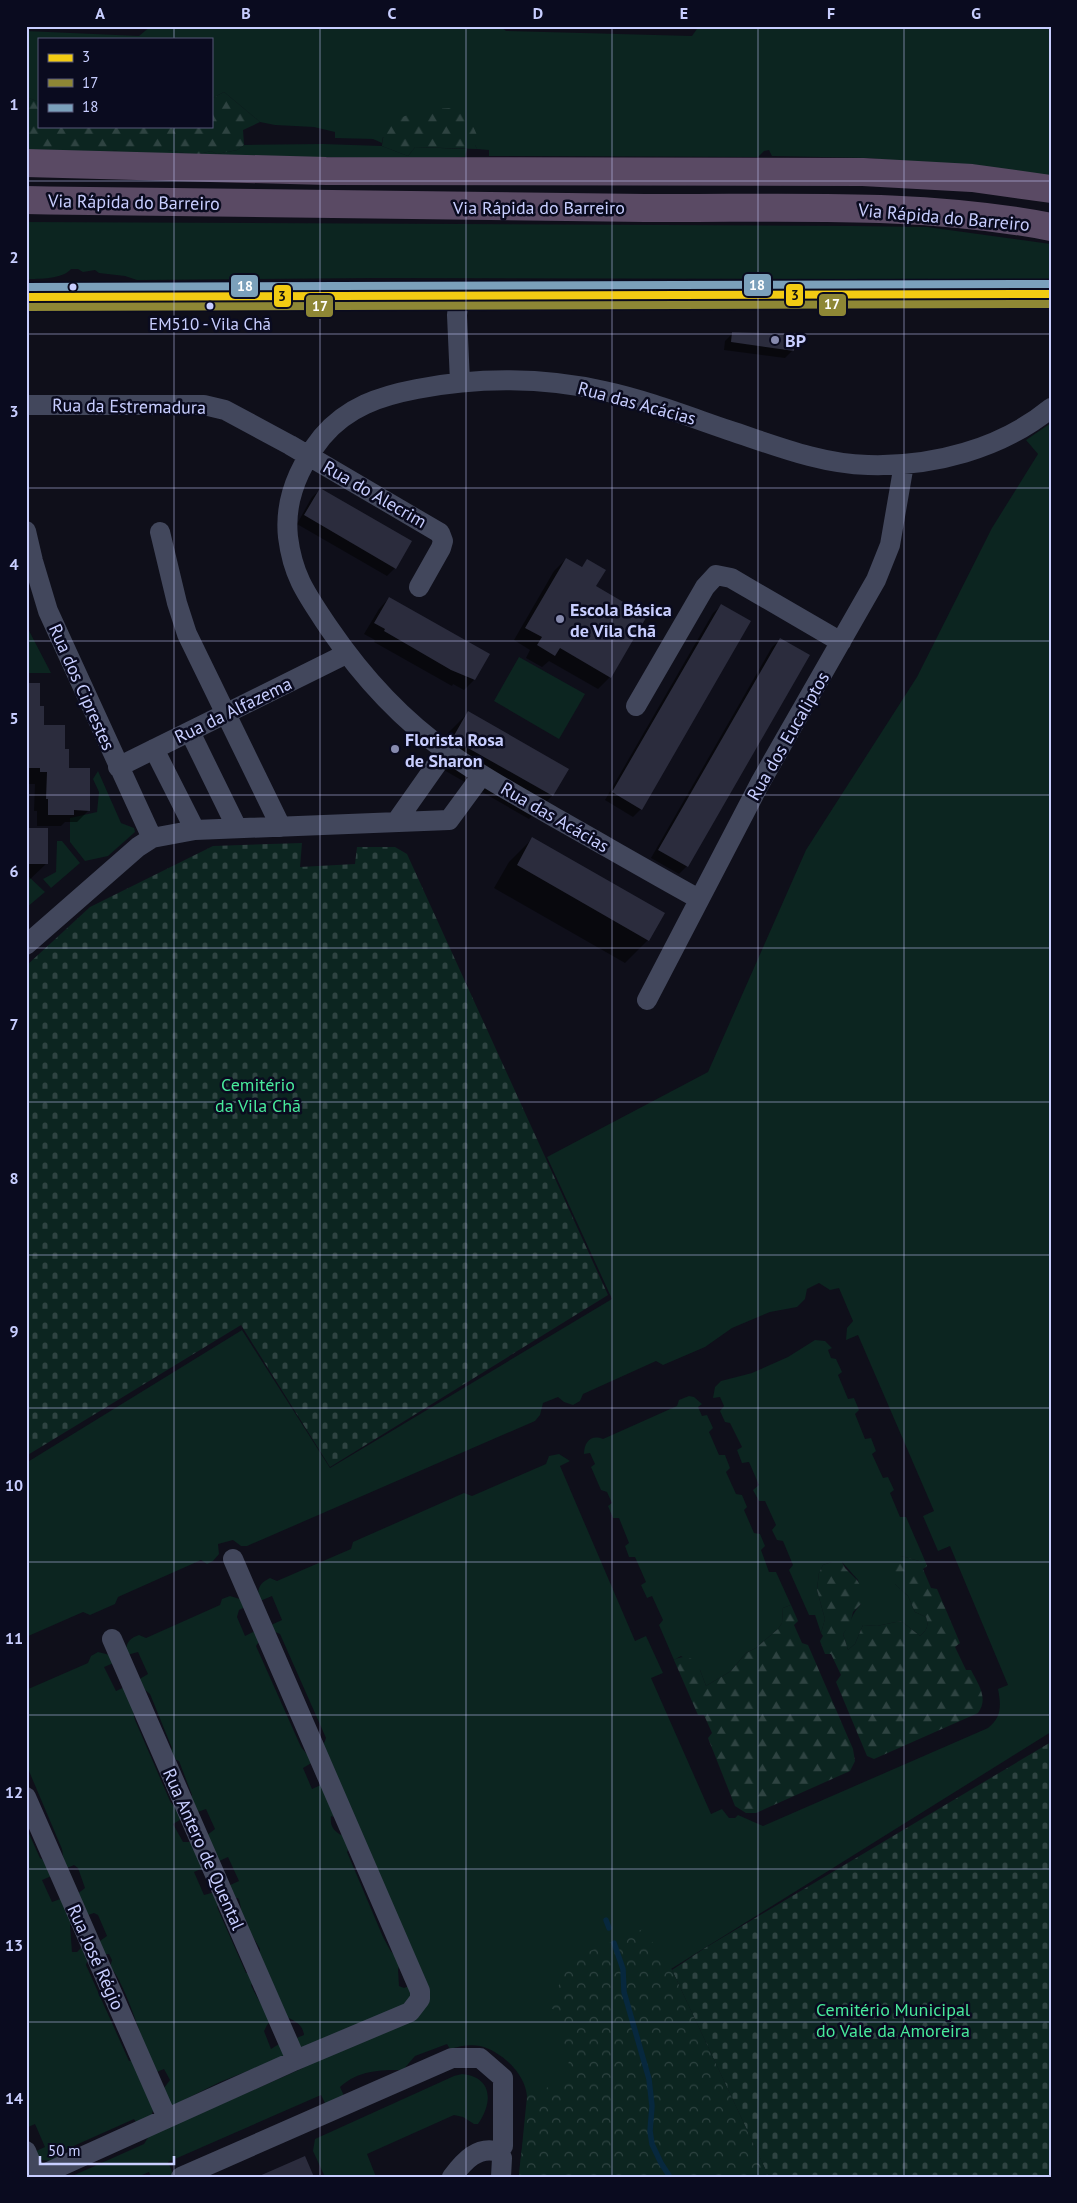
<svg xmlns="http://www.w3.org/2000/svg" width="1077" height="2203" viewBox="0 0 1077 2203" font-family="'PT Sans',sans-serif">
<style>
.green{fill:#0c2520}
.forest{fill:url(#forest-firs)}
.cemetery{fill:url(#cemetery-stones)}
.park{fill:url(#park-crowns)}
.shadow{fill:#0007}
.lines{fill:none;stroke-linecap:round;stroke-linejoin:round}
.stream{stroke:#07283e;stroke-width:5.5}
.building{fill:#2b2c3d}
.street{stroke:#42475c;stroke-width:20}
.secondary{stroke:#464a62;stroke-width:28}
.highway{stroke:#5a4a64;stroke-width:28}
.bus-1-casing{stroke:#0a0b1f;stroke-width:11}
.bus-2-casing{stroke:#0a0b1f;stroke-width:11}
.bus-3-casing{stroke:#0a0b1f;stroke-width:11}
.bus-1{stroke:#f2cb13;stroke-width:8}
.bus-2{stroke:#8e8735;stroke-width:8}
.bus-3{stroke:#7ba0bb;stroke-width:8}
.grid{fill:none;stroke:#c8ceff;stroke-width:1;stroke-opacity:0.55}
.bus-dot{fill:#c8ceff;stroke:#0a0b1f;stroke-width:2}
.poi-dot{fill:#878baf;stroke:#0a0b1f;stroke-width:2}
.labels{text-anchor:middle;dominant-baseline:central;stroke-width:5;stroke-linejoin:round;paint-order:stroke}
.bus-label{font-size:17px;fill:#c8ceff;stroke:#0a0b1f}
.street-label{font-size:18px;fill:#c8ceff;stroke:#0a0b1f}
.poi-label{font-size:18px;font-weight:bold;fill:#c8ceff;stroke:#0a0b1f;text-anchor:start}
.park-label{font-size:18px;fill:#48ea9c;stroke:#0a0b1f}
.line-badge{stroke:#0a0b1f;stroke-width:2}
.badge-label{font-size:14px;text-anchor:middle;font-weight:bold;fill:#fff}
.pale-badge-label{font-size:14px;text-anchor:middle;font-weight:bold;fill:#111}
.neatline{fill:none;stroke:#c8ceff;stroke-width:2}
.grid-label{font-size:16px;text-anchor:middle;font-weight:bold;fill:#c8ceff}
</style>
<defs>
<pattern id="forest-firs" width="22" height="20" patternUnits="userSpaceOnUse" patternTransform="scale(1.25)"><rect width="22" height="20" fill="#0c2520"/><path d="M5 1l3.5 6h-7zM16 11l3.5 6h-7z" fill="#2e4341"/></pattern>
<pattern id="cemetery-stones" width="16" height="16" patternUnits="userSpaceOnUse" patternTransform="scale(1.25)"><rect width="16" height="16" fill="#0c2520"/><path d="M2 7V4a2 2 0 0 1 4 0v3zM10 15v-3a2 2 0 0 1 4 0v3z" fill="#2e4341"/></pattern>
<pattern id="park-crowns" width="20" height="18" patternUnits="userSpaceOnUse" patternTransform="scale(1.25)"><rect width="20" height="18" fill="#0c2520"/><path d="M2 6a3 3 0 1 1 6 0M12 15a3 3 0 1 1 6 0" fill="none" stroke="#2e4341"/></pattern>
</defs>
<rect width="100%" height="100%" fill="#0f0f1a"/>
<path class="green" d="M151,26H500L506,31L692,36L699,26H1051V176L869,158L772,156L769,150L764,151L758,157L489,156V150L477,149L475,145L383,137L382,143L373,139L335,138V132L314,127L275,125L260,122L224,92L211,99V39H39V102L26,97V31L139,36Z
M323,144L382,146L408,156L415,147L467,149L465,157L435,159L92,154L118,150H168L195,155L211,151L217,154L237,150L244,145Z
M26,222L853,226L927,227L1051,244V281L955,279L375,278L137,280L125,276L99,273L95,270L83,272L78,269H71C63,279 39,279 26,279Z
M1051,423V1732L671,1969L769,2177L621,1993L519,2177C520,2151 528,2122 527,2097C526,2074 501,2051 480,2046C470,2044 460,2046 450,2049L447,2044L415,2056L403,2070C379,2070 359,2070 340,2087L345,2098L327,2107L321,2095L168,2162L173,2174L167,2177H151L149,2172L137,2177H70L144,2144L149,2136L158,2132L303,2068L305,2065L417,2013L323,1746L326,1738L280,1634L273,1631L271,1625L282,1620L272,1596L260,1601C256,1590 259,1583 270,1578L277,1581L351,1549L353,1542L464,1493L472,1496L546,1464L549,1456L559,1454L570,1461L560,1466L635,1641L646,1636L663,1673L651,1678L711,1814L722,1809L729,1818H735L738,1815L763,1826L988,1728C1002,1717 1001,1705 998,1689L1008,1685L950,1546L938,1551L923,1516L934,1511L858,1335L846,1340L847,1328L853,1321L839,1288L830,1290L819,1283L807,1289L805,1299L797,1307L770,1312L732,1328L705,1347L663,1365L656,1361L583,1394L580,1401L573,1405L564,1402L558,1397L543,1403L540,1415L535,1421L247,1546H241L233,1540L218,1544L219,1554L213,1561L207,1564L201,1560L118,1597L115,1604L90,1615L83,1612L26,1637V1463L242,1330L330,1468L612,1299L547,1157L708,1072L806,850L917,677L992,528L1038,454L1026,440Z
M26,625L51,673H26Z
M519,657L585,694L559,739L494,701Z
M98,771L121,823L134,828L135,832L108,856L85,861L70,842V818L97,812L99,792L93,779Z
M57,841H62L80,863L51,888L43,879L56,872Z
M26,874L45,892L26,908Z
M815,1340L825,1341L832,1348L828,1350L831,1358L836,1359L842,1372L838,1375L848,1399L854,1398L859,1410L855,1414L865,1439L871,1438L876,1451L872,1454L883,1478L888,1477L894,1490L890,1493L900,1517H906L926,1563L901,1556L895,1584L908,1596L915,1612L926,1617C929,1626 927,1630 920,1636L901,1621L877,1626L863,1625L855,1644L848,1650L843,1634C850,1624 852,1613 861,1604L858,1580L842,1562H832L823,1565L819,1573L817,1590L825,1619L821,1633L815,1615H809L789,1570L793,1565L783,1541L777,1540L772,1530L776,1525L765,1501H759L753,1490L759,1485L749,1462L742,1463L737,1450L742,1447L730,1423L725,1422L720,1411L724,1406L720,1397L713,1398L715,1387L721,1381L752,1373L788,1357Z
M689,1396L694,1397L702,1404L698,1407L702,1416L707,1415L713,1428L709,1432L719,1455H725L730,1468L726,1472L736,1494L742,1495L747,1507L744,1510L754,1533L760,1534L765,1546L761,1550L769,1572H776L791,1605L783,1608L782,1623L778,1629L756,1648L746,1653L731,1671L706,1686L700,1670L681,1656L674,1660L659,1625L663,1620L652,1596L647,1598L641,1585L646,1582L635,1557H629L625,1546L629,1543L619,1518H613L608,1506L612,1503L607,1492L601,1490L591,1467L595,1464L590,1453L584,1454C584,1442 591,1434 603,1439L677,1406L679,1400Z
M230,1596L240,1599L245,1607L239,1610L237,1617L245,1636L255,1631L260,1640L256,1646L301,1747L313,1762L303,1768L312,1789L323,1784L334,1817L331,1816C330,1826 333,1830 341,1835L343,1833L349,1848L347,1852L383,1937L390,1950L401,1963L398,1969L399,1986L404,1988L411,1985L410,2005L309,2050L299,2046L294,2039L304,2035C303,2023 292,2020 283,2015L270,1976L265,1974L259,1956L260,1949L248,1928L247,1922C238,1917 243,1906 238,1898H234L228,1886L239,1881L228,1857L217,1862L206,1836L215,1829L206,1809L195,1813L188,1800L192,1795L179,1761L172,1758L169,1754L172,1748L150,1694L141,1687L138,1680L148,1674L138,1652L127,1655C125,1644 128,1639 139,1635L146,1638L220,1605L222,1599Z
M98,1652L110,1655L116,1662L104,1667L116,1691L127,1686L135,1720L170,1801L183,1818L173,1824L183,1842H195L205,1867L194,1872L204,1895L215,1892L220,1904L217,1907L246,1973L251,1972L254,1982L251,1985C257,1999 264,2008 272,2020L267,2025L264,2031L271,2049L279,2044L286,2056L220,2082L170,2107L161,2092L170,2080L164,2069L154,2073C145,2049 125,1981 110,1967L112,1960L109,1954L102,1955L97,1943L107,1936L98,1915L94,1913L85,1916L76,1895L85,1888L78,1868L74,1865L65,1869L62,1849L26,1764V1690L88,1663L91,1656Z
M26,1827L40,1858L42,1859L54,1875L42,1880L52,1902L63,1898L73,1922L70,1925L72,1952H77L84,1945L89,1955L86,1965L129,2061L134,2060L154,2107L151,2117L138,2125L134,2119L58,2153L57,2159L51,2161L42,2160L34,2152L45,2147L35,2124L26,2128Z
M462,2074C493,2077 493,2103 478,2124H474L463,2117L454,2115L367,2154L376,2177H325L313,2151L315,2139L454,2076Z"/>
<path class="forest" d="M224,92L260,122L243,130L244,145L237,150L217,154L211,151L195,155L168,150H118L92,154L26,150V97L39,102V126H211V99Z
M449,108C465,111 473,123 478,138L475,145L477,149L415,147L408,156L382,146C383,138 384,129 391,124C406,112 430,109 449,108Z
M901,1556L926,1563L927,1566L923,1569L931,1588L937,1589L960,1643L955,1647L966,1670H971C978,1684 989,1698 978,1713L874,1759L867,1756L836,1682L841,1675L831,1654H825L820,1641L823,1636L821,1633L825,1619L817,1590L819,1573L823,1565L832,1562H842L845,1568L857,1580L863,1590L861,1604L853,1612L850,1624L843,1634L848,1650L855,1644L863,1625L877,1626L901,1621L920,1636C927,1630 929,1626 926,1617L915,1612L908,1596L895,1584L885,1566Z
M791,1605L798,1621L794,1625L802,1643L808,1645L853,1749L855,1761L850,1771L756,1813H746L735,1806L708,1738L712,1733L704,1715H698L674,1660C684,1655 688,1657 697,1662L706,1686L731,1671L746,1653L756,1648L778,1629L782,1623L783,1608Z"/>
<path class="cemetery" d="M302,843L300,867L355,864L357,847H395L407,854L608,1295L330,1467L241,1325L26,1456V966L90,907L213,846Z
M1051,1742V2177H769L672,1970L705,1948Z"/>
<path class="park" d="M643,1929L672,1970L769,2177H519L527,2096L570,2078C566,2070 567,2065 571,2057L561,2037L562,2032L560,2028L562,2018L569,2012L568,2010L561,2012L550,2008L555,1991L559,1985L561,1971L566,1965L580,1955Z"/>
<path class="shadow" d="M733,333L793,350L785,358L724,350L725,341Z
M320,490L395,568L387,576L297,524L312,497Z
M566,559L581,568L587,561L594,587L610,677L598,689L549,661L542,667L526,658L530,650L514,640L554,571Z
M389,598L474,680L464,690L453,684L452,686L374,642L375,640L364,634L379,609Z
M721,606L641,809L633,817L605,800L713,613Z
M780,640L687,866L679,874L651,858L772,647Z
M26,684L39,708L42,727L63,750L67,769L89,810L77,822H65L61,826H37V811H34L35,784H28L29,779H26Z
M468,713L567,770L552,796L529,819L430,762L445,736Z
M26,829L47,863L26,883Z
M533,838L648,940L625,963L494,888L509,862Z"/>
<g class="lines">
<path class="stream" d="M606,1920L609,1928
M614,1943L623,1969L624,1992L649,2079L652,2106L650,2131L652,2144L661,2163L670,2177"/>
</g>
<path class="building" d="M732,332L795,334L794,351L731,342Z
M320,488L412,541L396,569L304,515Z
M566,558L582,567L587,559L606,570L596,586L647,616L611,678L560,648L555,656L537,645L542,637L525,628Z
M389,597L490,654L475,680L451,670L384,631L385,629L374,623Z
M721,604L751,621L642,810L612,792Z
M780,638L810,655L688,867L658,850Z
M26,683H40V706H44V725H65V749H69V768H90V811L74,810V815H48V799H46L47,772H40V768H26Z
M468,711L569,769L553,796L452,739Z
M26,828H48V864H26Z
M532,837L665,913L649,941L517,865Z
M305,2156L314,2177H257Z"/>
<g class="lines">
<path class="street" d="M459,297L457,315L460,382
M26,405H204L225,410L290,445L440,533L443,541L441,548L419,587
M26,531L33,561L48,611L152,838
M160,532L177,603L187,634L281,827
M636,706L705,587L716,575L731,578L841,642
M190,732L237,828
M154,749L195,830
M118,767L346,654
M396,822L446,751
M699,899C650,872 602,844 554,817C518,796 482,777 449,753C402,720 361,675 329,628C307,595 293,577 288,537C284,500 300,465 322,437C347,407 380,396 417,389C477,377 543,377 604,391C646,400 687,416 728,430C774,445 820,464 868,465C932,467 1001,449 1051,408
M26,945L138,847L152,838L195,830L449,820L482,775
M647,1000L760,783L876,580L890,545L904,464
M112,1639L296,2060
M26,1797L167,2118
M26,2151L37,2177L296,2060L410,2012L420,1999V1991L233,1559
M181,2177L452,2058H480L503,2078V2146L499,2152
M452,2177C464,2161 478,2145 499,2152L502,2158L501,2177"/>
<path class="secondary" d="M26,297H459L801,294H1051"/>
<path class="highway" d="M26,163L326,171L863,172L972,178L1051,189
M26,200C232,204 438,206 645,208C779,209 918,201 1051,227"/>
<defs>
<path id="bus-1" d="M26,297L1051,294"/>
<path id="bus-2" d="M26,307L1051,304"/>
<path id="bus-3" d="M26,287L1051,284"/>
</defs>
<use href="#bus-1" class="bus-1-casing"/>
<use href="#bus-2" class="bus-2-casing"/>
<use href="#bus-3" class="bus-3-casing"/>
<use href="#bus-1" class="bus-1"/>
<use href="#bus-2" class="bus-2"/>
<use href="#bus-3" class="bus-3"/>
</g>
<path class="grid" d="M174,26V39M320,26V2177M466,26V2177M612,26V2177M758,26V2177M904,26V2177M174,126V2177M26,181H1051M26,334H1051M26,488H1051M26,641H1051M26,795H1051M26,948H1051M26,1102H1051M26,1255H1051M26,1408H1051M26,1562H1051M26,1715H1051M26,1869H1051M26,2022H1051"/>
<g class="bus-dot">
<circle cx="73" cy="287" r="4.5"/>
<circle cx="210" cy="306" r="4.5"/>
</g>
<g class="poi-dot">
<circle cx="775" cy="340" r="5"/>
<circle cx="560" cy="619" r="5"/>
<circle cx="395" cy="749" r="5"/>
</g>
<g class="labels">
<g class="bus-label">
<text x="210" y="324">EM510 - Vila Chã</text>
</g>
<g class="street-label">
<text transform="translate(134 202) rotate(1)">Via Rápida do Barreiro</text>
<text x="539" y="207">Via Rápida do Barreiro</text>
<text transform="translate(944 217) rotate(5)">Via Rápida do Barreiro</text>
<text transform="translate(637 403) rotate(15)">Rua das Acácias</text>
<text transform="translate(129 406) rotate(1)">Rua da Estremadura</text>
<text transform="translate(375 494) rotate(30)">Rua do Alecrim</text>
<text transform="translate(82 687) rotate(66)">Rua dos Ciprestes</text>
<text transform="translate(233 710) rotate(-26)">Rua da Alfazema</text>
<text transform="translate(788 736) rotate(-60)">Rua dos Eucaliptos</text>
<text transform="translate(555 817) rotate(30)">Rua das Acácias</text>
<text transform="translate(204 1849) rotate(66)">Rua Antero de Quental</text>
<text transform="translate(96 1957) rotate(66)">Rua José Régio</text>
</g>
<g class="poi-label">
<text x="785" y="340">BP</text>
<text x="570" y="609">Escola Básica<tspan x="570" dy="21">de Vila Chã</tspan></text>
<text x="405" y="739">Florista Rosa<tspan x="405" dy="21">de Sharon</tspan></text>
</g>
<g class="park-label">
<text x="258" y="1084">Cemitério<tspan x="258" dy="21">da Vila Chã</tspan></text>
<text x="893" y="2009">Cemitério Municipal<tspan x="893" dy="21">do Vale da Amoreira</tspan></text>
</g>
</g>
<g class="line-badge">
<rect x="743" y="273" width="29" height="24" rx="5" fill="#7ba0bb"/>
<rect x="230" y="274" width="29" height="24" rx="5" fill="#7ba0bb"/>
<rect x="785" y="283" width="19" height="24" rx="5" fill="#f2cb13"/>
<rect x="273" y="284" width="19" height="24" rx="5" fill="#f2cb13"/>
<rect x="818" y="293" width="29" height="24" rx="5" fill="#8e8735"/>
<rect x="305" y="294" width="29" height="24" rx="5" fill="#8e8735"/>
</g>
<g class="badge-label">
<text x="757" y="290">18</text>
<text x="245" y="291">18</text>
<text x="832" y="309">17</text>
<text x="320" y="311">17</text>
</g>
<g class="pale-badge-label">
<text x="795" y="300">3</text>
<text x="282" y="301">3</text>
</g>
<rect width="1077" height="2203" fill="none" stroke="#0a0b1f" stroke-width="55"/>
<rect x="38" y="38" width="175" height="90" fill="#0a0b1f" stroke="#565979"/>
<rect x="48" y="54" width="25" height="8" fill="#f2cb13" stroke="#565979"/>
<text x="82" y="62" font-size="15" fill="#c8ceff">3</text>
<rect x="48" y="79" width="25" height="8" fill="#8e8735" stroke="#565979"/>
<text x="82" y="88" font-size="15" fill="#c8ceff">17</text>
<rect x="48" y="104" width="25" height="8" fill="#7ba0bb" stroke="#565979"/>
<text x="82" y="112" font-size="15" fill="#c8ceff">18</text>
<path d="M40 2156v8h134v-8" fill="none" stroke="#c8ceff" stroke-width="2.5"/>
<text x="48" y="2156" font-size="15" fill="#c8ceff" stroke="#0a0b1f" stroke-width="4" paint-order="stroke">50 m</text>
<rect x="28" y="28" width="1022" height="2148" class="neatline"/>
<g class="grid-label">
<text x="100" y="19">A</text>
<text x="246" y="19">B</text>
<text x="392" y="19">C</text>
<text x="538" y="19">D</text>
<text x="684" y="19">E</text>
<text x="831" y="19">F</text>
<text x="976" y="19">G</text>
<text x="14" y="110">1</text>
<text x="14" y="263">2</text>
<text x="14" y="417">3</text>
<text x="14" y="570">4</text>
<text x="14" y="724">5</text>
<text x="14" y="877">6</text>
<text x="14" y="1030">7</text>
<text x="14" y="1184">8</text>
<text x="14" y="1337">9</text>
<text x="14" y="1491">10</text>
<text x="14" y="1644">11</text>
<text x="14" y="1798">12</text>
<text x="14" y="1951">13</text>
<text x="14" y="2104">14</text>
</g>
</svg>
